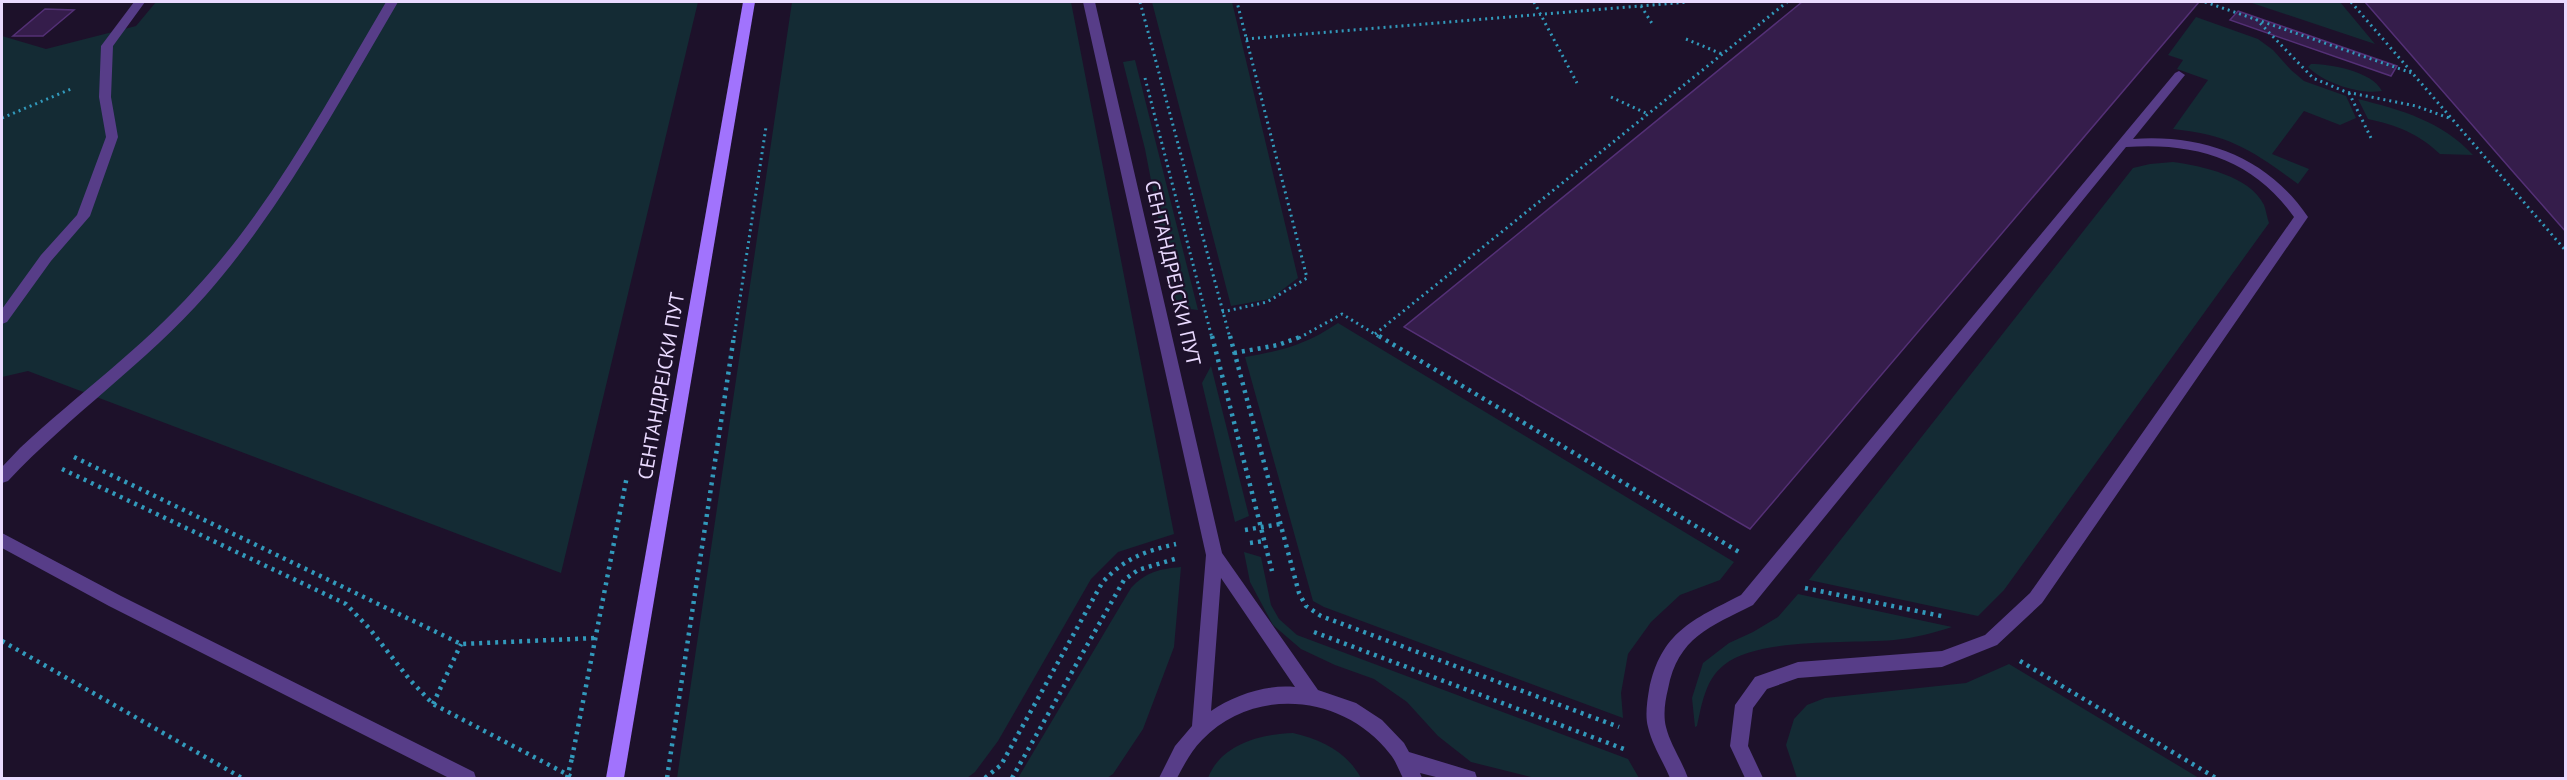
<svg xmlns="http://www.w3.org/2000/svg" width="2567" height="780" viewBox="0 0 2567 780" font-family="'PT Sans',sans-serif">
<style>
.green{fill:#142b34}
.building{fill:#351d4b;stroke:#543076;stroke-width:1.5}
.lines{fill:none;stroke-linecap:round;stroke-linejoin:round}
.path-far1{stroke:#3299bb;stroke-width:3;stroke-dasharray:2 4;stroke-linecap:butt}
.path{stroke:#3299bb;stroke-width:4.5;stroke-dasharray:3 5;stroke-linecap:butt}
.lane{fill:#573d88;fill-rule:evenodd}
.street{fill:#573d88;fill-rule:evenodd}
.secondary{fill:#a173fd;fill-rule:evenodd}
.path-bridge{stroke:#3299bb;stroke-width:4.5;stroke-dasharray:3 5;stroke-linecap:butt}
.labels{text-anchor:middle;dominant-baseline:central;stroke-width:4.5;stroke-linejoin:round;paint-order:stroke}
.street-label{font-size:20px;fill:#eadaff;stroke:#1d112a}
</style>
<rect width="100%" height="100%" fill="#1d112a"/>
<path class="green" d="M156,2H698L561,573L28,371L2,377V36L46,49L136,26Z
M792,2H1071L1174,534L1118,552L1091,579L998,741L975,772L967,778H677Z
M1152,2H1232L1298,278L1270,299L1231,306Z
M2249,2H2340L2375,44Z
M2196,17L2258,39L2273,50L2291,70L2304,81L2346,96L2356,118L2340,125L2304,111L2272,154L2309,169L2298,184C2253,151 2231,135 2173,129L2208,80L2177,69L2183,60L2168,55Z
M1135,60L1198,310L1182,308L1173,295L1145,149L1123,62Z
M2311,64C2330,64 2372,71 2382,91C2360,95 2324,83 2308,67Z
M2358,99C2401,110 2442,121 2473,155L2440,154C2419,134 2397,125 2368,119Z
M2173,162C2202,166 2250,176 2264,205C2266,210 2267,218 2269,223L2004,590L1978,616L1809,580L2133,168L2150,164Z
M1338,323L1734,562L1720,580L1680,595L1651,622L1628,654L1621,693L1623,718L1324,607L1313,601L1245,357C1284,350 1305,345 1338,323Z
M1211,366L1249,516L1235,522L1202,383Z
M1244,552L1261,557L1271,605L1279,619L1297,635L1628,759L1639,778H1535L1471,762L1438,736L1407,702L1374,679L1335,665L1301,649L1273,625L1250,582Z
M1181,567L1174,647L1143,729L1113,774L1107,778H1018L1131,588C1146,572 1159,569 1181,567Z
M1798,594L1952,627C1933,633 1915,638 1894,640C1850,644 1759,637 1724,665C1705,680 1702,704 1697,726L1695,727L1692,698L1703,663L1729,643L1753,632L1778,617Z
M2009,664L2199,778H1797L1786,745L1794,719L1807,705L1825,698L1966,683Z
M1293,733C1322,740 1346,751 1361,778H1208C1221,744 1261,734 1293,733Z"/>
<path class="building" d="M1802,2H2199L1750,529L1404,327Z
M2365,2H2566V232L2515,174Z
M45,9L74,10L43,36H13Z
M2238,11L2397,66L2391,76L2230,20Z"/>
<g class="lines">
<path class="path-far1" d="M1140,2L1230,338
M1534,2L1577,83
M2205,2L2412,73
M2351,2L2566,251
M1641,6L1653,25
M2256,19L2313,78L2346,92L2416,106L2449,118
M1246,39L1687,2
M1686,39L1722,54
M1145,78L1212,338
M2349,93L2371,138
M1611,97L1648,114
M2,118L71,89
M1222,312L1267,302L1307,278L1237,2
M1375,334L1787,2
M734,338L766,127
M1299,338L1342,314L1381,338"/>
<path class="path" d="M1212,336L1272,571
M1230,336L1299,593L1306,606L1321,616L1619,727
M1379,336L1739,552
M1234,353L1278,345L1303,336
M74,457L461,644L596,638
M62,469L346,604L369,628L410,680L433,704L574,778
M1245,530L1280,524
M1250,543L1264,541
M1805,588L1946,617
M1314,632L1624,749
M2,641L242,778
M2020,661L2216,778
M433,704L461,644
M572,758L627,476
M667,778L734,336
M985,778L1001,765L1102,583C1123,559 1145,551 1176,544
M1012,778L1124,580L1138,570L1178,558"/>
<path class="lane" d="M2179,71L2185,75L2133,139C2204,134 2267,157 2308,217L2042,603L1997,645L1942,667L1798,678L1767,689L1753,708L1748,746L1763,778H1745L1730,746L1735,705L1755,677L1798,662L1942,651L1985,635L2030,593L2294,217C2253,159 2195,142 2126,147L1753,605C1710,627 1678,637 1668,689C1665,701 1663,715 1666,727C1670,744 1682,761 1688,778H1670C1663,761 1652,745 1648,727C1645,716 1647,702 1649,690C1661,632 1692,620 1741,595L2175,73Z"/>
<path class="street" d="M134,2H145L113,46L111,97L118,137L90,216L51,261L7,322L2,324V309L41,255L77,215L106,137L99,97L101,46Z
M386,2H398C339,102 283,207 206,295C146,363 70,415 8,481L2,483V467L20,448C78,394 142,348 195,289C273,205 328,100 386,2Z
M1083,2H1095L1222,553L1318,690L1356,703L1382,720L1404,743L1409,752L1475,772L1477,778H1440L1420,773L1422,778H1403C1399,771 1396,761 1390,754C1345,695 1255,685 1202,740C1191,751 1184,765 1177,778H1159L1175,746L1192,726L1206,555ZM1221,578L1295,687C1267,684 1234,695 1211,711Z
M2,533L121,596L474,772L476,778H449L109,606L2,548Z"/>
<path class="secondary" d="M743,2H755L624,778H606Z"/>
<path class="path-bridge" d="M567,778L572,758"/>
</g>
<g class="labels">
<g class="street-label">
<text transform="translate(1173 273) rotate(77)">СЕНТАНДРЕЈСКИ ПУТ</text>
<text transform="translate(661 386) rotate(-80)">СЕНТАНДРЕЈСКИ ПУТ</text>
</g>
</g>
<rect width="2567" height="780" fill="none" stroke="#eadaff" stroke-width="6"/>
</svg>
